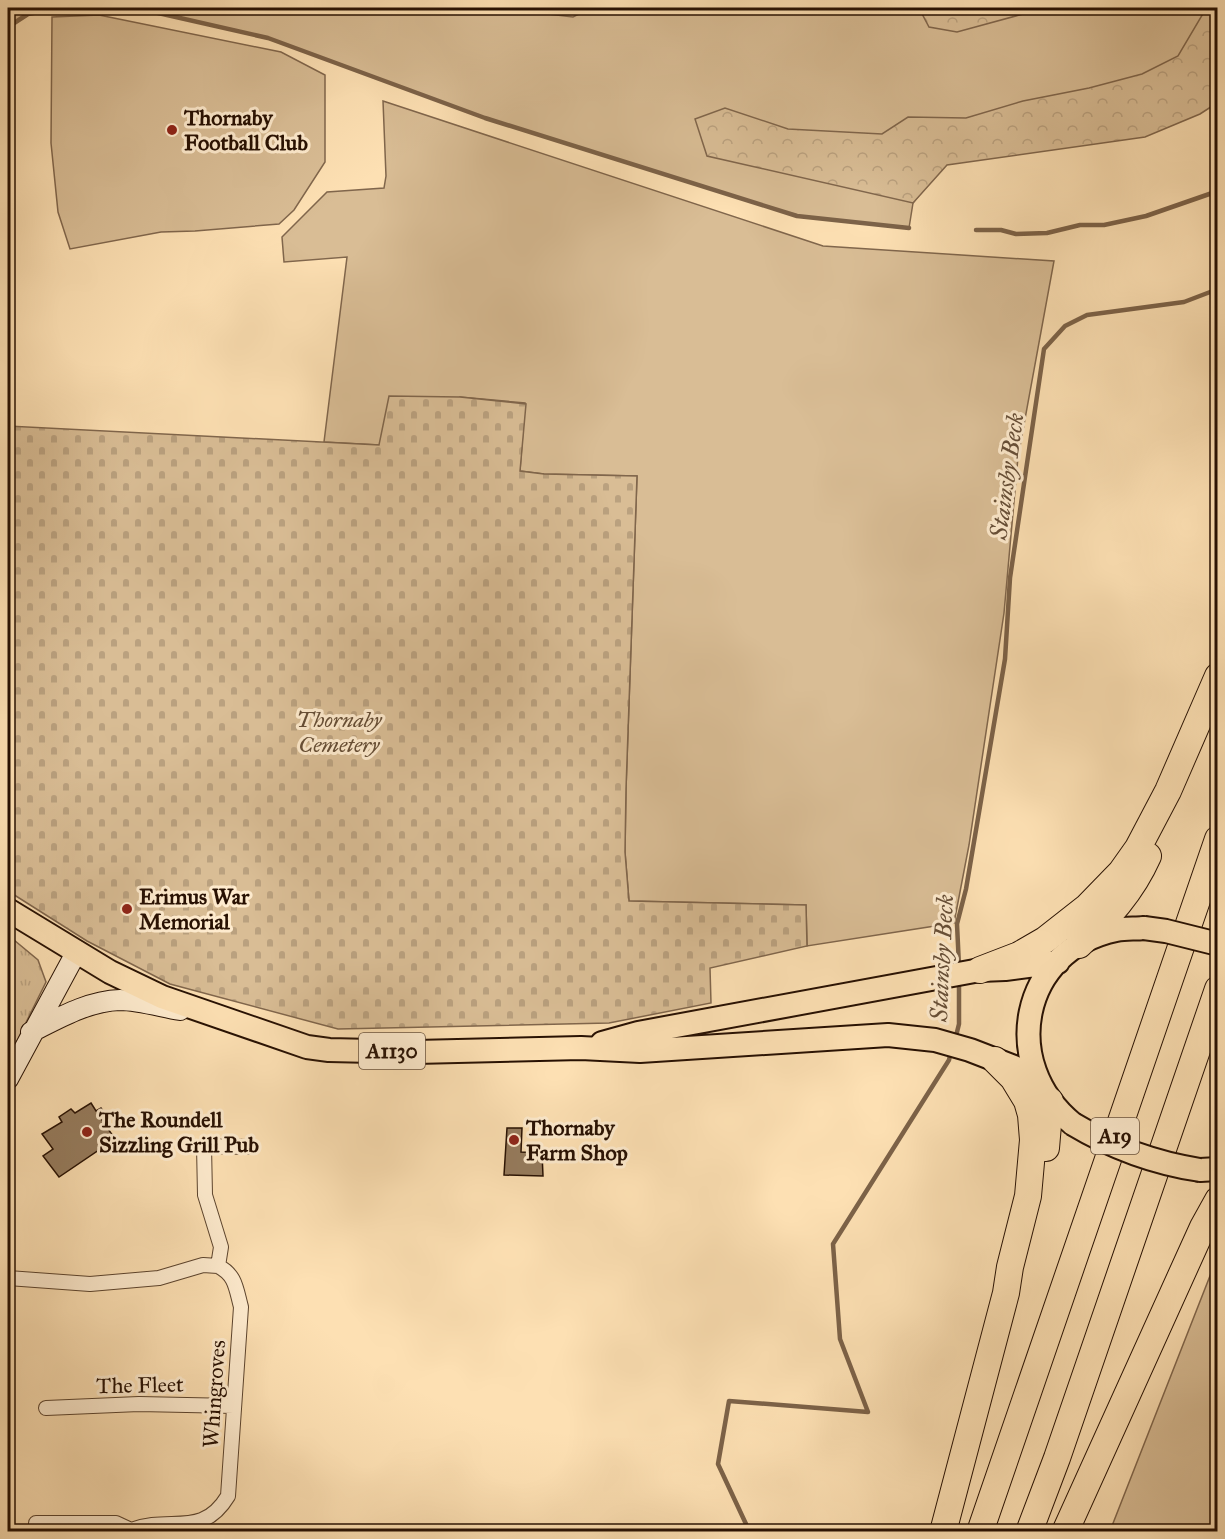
<svg xmlns="http://www.w3.org/2000/svg" width="1225" height="1539" viewBox="0 0 1225 1539" font-family="'IM FELL Great Primer',serif">
<style>
.grass{fill:#d9bd95;stroke:#80664c;stroke-width:1.5}
.forest{fill:url(#forest-crowns);stroke:#80664c;stroke-width:1.5}
.cemetery{fill:url(#cemetery-stones);stroke:#80664c;stroke-width:1.5}
.park{fill:url(#park-tufts);stroke:#80664c;stroke-width:1.5}
.lines{fill:none;stroke-linecap:round;stroke-linejoin:round}
.stream{stroke:#7c6248;stroke-width:4.5}
.building{fill:#967c5e;stroke:#271002;stroke-width:1.5}
.street-casing{stroke:#5c442e;stroke-width:16}
.secondary-casing{stroke:#271002;stroke-width:22}
.primary-casing{stroke:#271002;stroke-width:26}
.highway-casing{stroke:#271002;stroke-width:28}
.street{stroke:#feebce;stroke-width:14}
.secondary{stroke:#feebce;stroke-width:20}
.primary{stroke:#fde0b3;stroke-width:22}
.highway{stroke:#fde0b3;stroke-width:26}
.primary-bridge-casing{stroke:#271002;stroke-width:26;stroke-linecap:butt}
.primary-bridge{stroke:#fde0b3;stroke-width:22}
.poi-dot{fill:#8f2418;stroke:#feebce;stroke-width:2}
.labels{text-anchor:middle;dominant-baseline:central;stroke-width:6;stroke-linejoin:round;paint-order:stroke}
.shield{fill:#feebce;stroke:#68523f;stroke-width:1.5}
.shield-label{font-size:21px;font-weight:bold;fill:#271002}
.poi-label{font-size:22px;font-weight:bold;fill:#271002;stroke:#feebce;text-anchor:start}
.park-label{font-size:22px;font-style:italic;fill:#654d35;stroke:#feebce}
.street-label{font-size:22px;fill:#271002;stroke:#feebce}
.water-label{font-size:24px;font-style:italic;fill:#664e37;stroke:#feebce}
</style>
<defs>
<pattern id="forest-crowns" width="20" height="18" patternUnits="userSpaceOnUse" patternTransform="scale(1.5)"><rect width="20" height="18" fill="#d9bd95"/><path d="M2 6a3 3 0 1 1 6 0M12 15a3 3 0 1 1 6 0" fill="none" stroke="#baa17f"/></pattern>
<pattern id="cemetery-stones" width="16" height="16" patternUnits="userSpaceOnUse" patternTransform="scale(1.5)"><rect width="16" height="16" fill="#d9bd95"/><path d="M2 7V4a2 2 0 0 1 4 0v3zM10 15v-3a2 2 0 0 1 4 0v3z" fill="#baa17f"/></pattern>
<pattern id="park-tufts" width="24" height="20" patternUnits="userSpaceOnUse" patternTransform="scale(1.5)"><rect width="24" height="20" fill="#d9bd95"/><path d="M3 7l-1-3M5 7V3M7 7l1-3M15 17l-1-3M17 17v-4M19 17l1-3" fill="none" stroke="#baa17f"/></pattern>
</defs>
<rect width="100%" height="100%" fill="#fde0b3"/>
<filter id="stains"><feTurbulence type="fractalNoise" baseFrequency=".00333" numOctaves="4"/><feColorMatrix values="0 0 0 0 .2 0 0 0 0 .09 0 0 0 0 .02 0 0 0 .5 -.17"/></filter>
<radialGradient id="worn" r=".72"><stop offset=".6" stop-color="#630" stop-opacity="0"/><stop offset="1" stop-color="#630" stop-opacity=".3"/></radialGradient>
<path class="grass" d="M8,8H59L28,14L8,27Z
M136,8H1217V82L954,150L913,203L909,228L797,216L485,118L268,38Z
M99,15L281,52L325,75V162L294,210L279,224L195,231L161,232L70,249L58,212L51,143L52,17Z
M383,101L823,246L1054,261L1018,457L1004,613L969,845L954,923L807,946L806,905L629,901L625,852L626,789L637,476L544,474L520,471L525,403L460,397L380,445L324,442L347,257L284,262L282,237L327,192L384,188L386,176Z
M1217,1258V1531H1110Z"/>
<path class="forest" d="M498,8H591L573,17Z
M919,8H1045L957,32L929,27Z
M1202,8H1217V103L1200,114L1145,137L947,165L913,203L707,156L695,119L725,108L788,129L882,134L908,117L966,118L1023,101L1089,88L1142,74L1178,56L1204,12Z"/>
<path class="cemetery" d="M389,396L460,397L526,404L520,471L544,474L637,476L626,789L625,852L629,901L806,905L807,946L710,968L711,1003L609,1023L338,1029L170,984L87,941L8,891V426L379,445Z"/>
<path class="park" d="M8,935L38,960L46,982L8,1059Z"/>
<g class="lines">
<path class="stream" d="M136,8L268,38L485,118L797,216L909,228
M8,27L28,14L59,8
M976,230H1001L1016,234L1047,233L1080,225H1104L1146,216L1218,191
M959,966L957,924L966,889L1005,659L1010,578L1044,349L1065,326L1087,315L1184,302L1218,289
M955,1040L959,1024V980
M747,1532L746,1524L718,1464L729,1401L868,1412L840,1339L833,1244L949,1060L951,1051"/>
</g>
<path class="building" d="M91,1103L96,1111L101,1108L107,1117L102,1120L115,1139L59,1177L43,1156L53,1149L42,1134L62,1122L59,1117L71,1109L75,1113Z
M507,1128H522L521,1152L542,1153L543,1176L504,1175Z"/>
<g class="lines">
<defs>
<path id="street" d="M8,1278L90,1284L159,1278L203,1265L218,1266
M46,1408L139,1404L234,1406
M36,1523H116L131,1530C171,1515 202,1539 228,1496L241,1307C236,1289 236,1275 218,1266L221,1247L205,1195L204,1146L251,1147"/>
<path id="secondary" d="M31,1032C59,1018 88,1001 120,1000C138,1000 162,1007 180,1010
M8,1079L77,951"/>
<path id="primary" d="M8,910L110,972L162,997L307,1047L329,1050L416,1052L581,1048L640,1051L888,1035L935,1040L970,1050L1014,1067L1042,1089
M602,1043L638,1033L980,970L1005,969L1058,962
M1073,1124C999,1064 1020,950 1116,930C1125,928 1135,929 1144,928
M1200,1170L1218,1169"/>
<path id="highway" d="M1079,945C1108,918 1132,892 1148,856
M980,970L1019,955L1045,940L1087,907L1121,872L1138,848L1168,791L1218,676
M1046,1148L1050,1101
M943,1532L1006,1293L1010,1267L1028,1196L1033,1140L1031,1115L1027,1101L1013,1078L995,1060
M980,1532L1218,839
M1029,1532L1057,1458L1218,989
M1065,1532L1203,1227L1218,1200"/>
</defs>
<use href="#street" class="street-casing"/>
<use href="#secondary" class="secondary-casing"/>
<use href="#primary" class="primary-casing"/>
<use href="#highway" class="highway-casing"/>
<use href="#street" class="street"/>
<use href="#secondary" class="secondary"/>
<use href="#primary" class="primary"/>
<use href="#highway" class="highway"/>
<defs>
<path id="primary-bridge" d="M1144,928L1166,931L1218,944
M1073,1124C1113,1148 1154,1163 1200,1170"/>
</defs>
<use href="#primary-bridge" class="primary-bridge-casing"/>
<use href="#primary-bridge" class="primary-bridge"/>
</g>
<g class="poi-dot">
<circle cx="172" cy="130" r="6"/>
<circle cx="127" cy="909" r="6"/>
<circle cx="87" cy="1132" r="6"/>
<circle cx="514" cy="1140" r="6"/>
</g>
<g class="labels">
<g class="shield">
<rect x="359" y="1033" width="66" height="36" rx="4.5"/>
<rect x="1091" y="1118" width="48" height="36" rx="4.5"/>
</g>
<g class="shield-label">
<text x="392" y="1051">A1130</text>
<text x="1115" y="1136">A19</text>
</g>
<g class="poi-label">
<text x="184" y="117">Thornaby<tspan x="184" dy="25">Football Club</tspan></text>
<text x="139" y="896">Erimus War<tspan x="139" dy="25">Memorial</tspan></text>
<text x="99" y="1119">The Roundell<tspan x="99" dy="25">Sizzling Grill Pub</tspan></text>
<text x="526" y="1127">Thornaby<tspan x="526" dy="25">Farm Shop</tspan></text>
</g>
<g class="park-label">
<text x="339" y="719">Thornaby<tspan x="339" dy="25">Cemetery</tspan></text>
</g>
<g class="street-label">
<text transform="translate(140 1385) rotate(-1)">The Fleet</text>
<text transform="translate(214 1394) rotate(-86)">Whingroves</text>
</g>
<g class="water-label">
<text transform="translate(1007 476) rotate(-82)">Stainsby Beck</text>
<text transform="translate(942 958) rotate(-87)">Stainsby Beck</text>
</g>
</g>
<rect width="1225" height="1539" fill="none" stroke="#fde0b3" stroke-width="30"/>
<rect x="9" y="9" width="1207" height="1521" fill="none" stroke="#271002" stroke-width="3"/>
<rect x="15" y="15" width="1195" height="1509" fill="none" stroke="#271002" stroke-width="1.5"/>
<rect width="100%" height="100%" filter="url(#stains)"/>
<rect width="100%" height="100%" fill="url(#worn)"/>
</svg>
